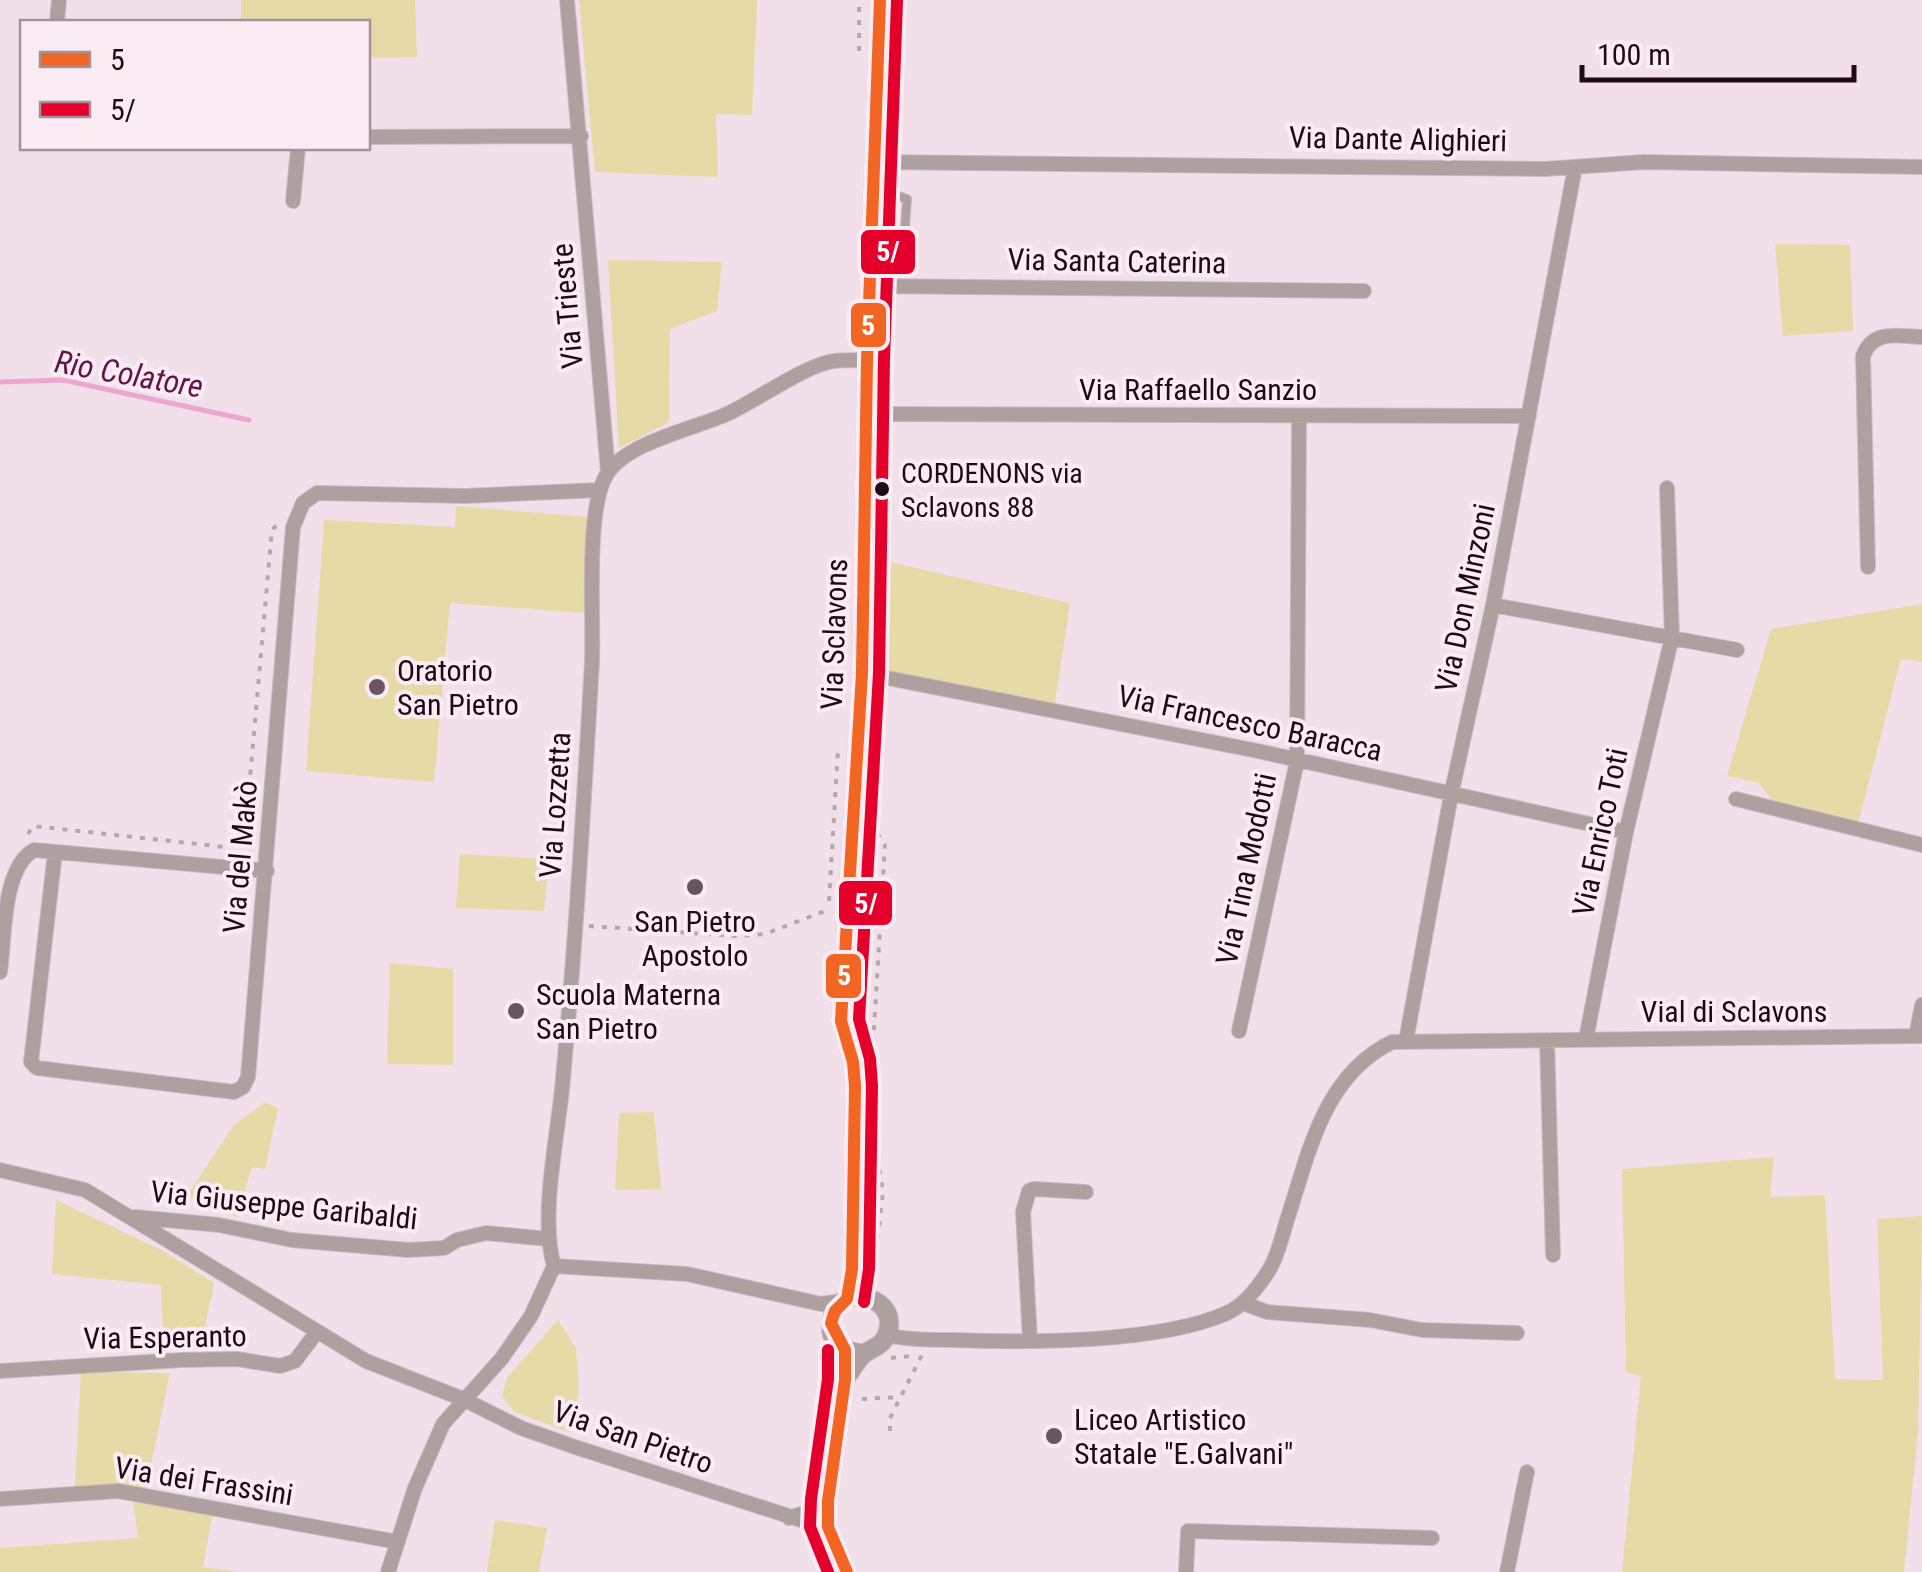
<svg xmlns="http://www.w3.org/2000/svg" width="1922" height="1572" viewBox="0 0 1922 1572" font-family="'Roboto Condensed',sans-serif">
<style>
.green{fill:#e6daa7}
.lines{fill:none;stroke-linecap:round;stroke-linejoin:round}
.stream{stroke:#eca7cf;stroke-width:5}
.service-casing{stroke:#cabbc3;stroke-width:10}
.minor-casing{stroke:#cabbc3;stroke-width:16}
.tertiary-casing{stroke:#cabbc3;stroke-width:20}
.path{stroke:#b5a8aa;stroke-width:4;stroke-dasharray:5 8;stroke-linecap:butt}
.service{stroke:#ada09f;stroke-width:8}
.minor{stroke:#ada09f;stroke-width:14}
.tertiary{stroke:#ada09f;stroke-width:18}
.bus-1-casing{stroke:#fbecf3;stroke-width:20}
.bus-2-casing{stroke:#fbecf3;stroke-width:20}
.bus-1{stroke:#f26522;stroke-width:12}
.bus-2{stroke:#e4002b;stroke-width:12}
.bus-dot{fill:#200817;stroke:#fbecf3;stroke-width:4}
.poi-dot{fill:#695460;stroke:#fbecf3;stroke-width:4}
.labels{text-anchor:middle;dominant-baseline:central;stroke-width:8;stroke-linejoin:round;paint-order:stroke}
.bus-label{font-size:28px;fill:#200817;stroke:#fbecf3;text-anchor:start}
.street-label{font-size:30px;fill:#200817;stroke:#fbecf3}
.poi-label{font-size:30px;fill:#200817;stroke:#fbecf3;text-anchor:start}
.water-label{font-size:32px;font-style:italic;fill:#631348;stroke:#fbecf3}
.line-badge{stroke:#fbecf3;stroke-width:4}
.badge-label{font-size:28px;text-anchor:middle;font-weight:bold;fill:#fff}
</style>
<rect width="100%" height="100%" fill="#f1e0e9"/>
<path class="green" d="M241,0H415L417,57L368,58V22H241Z
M579,0H757L752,115L716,114L718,177L595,172Z
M1775,244L1850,245L1853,331L1783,336Z
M608,260L722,262L717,311L670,329L669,422L619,448Z
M456,506L589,517L584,613L450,603L434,782L306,771L324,520L455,527Z
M885,561L1070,603L1055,703L914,680L881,671Z
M1922,604V662L1901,659L1858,823L1777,807L1759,783L1727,776L1771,629Z
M460,854L549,859L544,911L456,908Z
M390,963L453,969V1065L387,1064Z
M265,1102L278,1108L265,1169L252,1167L237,1217L187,1196L233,1126Z
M654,1112L661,1189L615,1190L619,1113Z
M1774,1157L1770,1197L1825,1195L1835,1379L1883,1380L1877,1219L1922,1216L1918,1432L1904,1572H1622L1641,1376L1626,1372L1622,1169Z
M56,1200L163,1251L214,1283L202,1341L163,1337L161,1285L52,1274Z
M558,1320L576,1348L579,1392L569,1432L515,1412L502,1396L507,1378Z
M81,1372L170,1373L146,1489L75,1486Z
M133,1501L172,1504L212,1517L203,1567L241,1572H0V1548L138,1538Z
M495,1520L547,1528L539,1572H487Z"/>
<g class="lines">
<path class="stream" d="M0,382L63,380L249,420"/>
<defs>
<path id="service" d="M870,265L903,256L907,199L874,187"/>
<path id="minor" d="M567,0L608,472
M57,22L59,0
M368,137L581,136
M873,162L1545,169L1644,162L1922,167
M293,201L298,148
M869,286L1364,291
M867,414L1529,416
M1868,567L1863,356C1873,329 1897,336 1922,337
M1493,605L1737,650
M862,673L1253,750L1626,832
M1736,799L1922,845
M55,852L31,1062L37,1068L234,1092L243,1087L248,1077L293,527L303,503L317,493L465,496L600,490
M0,972C5,938 2,868 34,850L267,871
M1239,1031L1297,761L1299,417
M1916,1036L1922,1005
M1586,1039L1626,832L1672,637L1667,488
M1547,1040L1553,1255
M1406,1041L1451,795L1493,605L1575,167
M0,1170L85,1190L366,1361L463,1399L521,1428L575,1447L807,1522L832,1536
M135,1217L219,1225L292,1240L408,1250L444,1248L457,1240L486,1233L549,1239
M554,1266L687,1274L821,1304L843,1301
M1243,1303L1267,1312L1370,1320L1422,1330L1517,1333
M886,1335C909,1340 932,1340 955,1340C1029,1343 1160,1343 1227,1313C1245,1305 1259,1286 1269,1270C1278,1256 1282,1236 1287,1220C1309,1153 1323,1076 1392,1042L1922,1036
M1030,1340L1023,1212L1029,1191L1034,1189L1086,1192
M0,1371L182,1360L237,1359L280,1366L295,1361L316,1333
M0,1499L118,1491L398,1542
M789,1518L807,1512L829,1493
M388,1572L415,1488L443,1424L502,1358L531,1316L554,1266C539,1215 559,1132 563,1078C576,939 584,800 592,662C594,617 585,508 607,474C627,442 694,429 727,414C755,401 802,368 829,362C840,359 855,361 867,360
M1186,1572L1188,1531L1432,1538
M1507,1572L1527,1472"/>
<path id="tertiary" d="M847,1299L852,1269L855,1086L853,1062L841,1021L862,673L867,360L880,0
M845,1350V1380L828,1501V1527L847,1572
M845,1379C851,1372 857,1359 864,1354C873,1347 882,1347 887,1334C903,1291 822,1278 832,1335L845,1350L864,1354"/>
</defs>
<use href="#service" class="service-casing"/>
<use href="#minor" class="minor-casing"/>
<use href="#tertiary" class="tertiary-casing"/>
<path class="path" d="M859,51V0
M870,822L885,845L872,1062
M28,834L33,826L225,847L245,834L272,529L278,525
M829,901L838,750
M863,902L882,901
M589,926L736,936L765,934L830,909
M873,1131L883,1192L873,1278L877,1284
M891,1358L912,1356
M862,1399L901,1397
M890,1431V1418L923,1353"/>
<use href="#service" class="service"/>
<use href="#minor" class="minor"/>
<use href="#tertiary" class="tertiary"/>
<defs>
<path id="bus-1" d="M847,1299L852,1269L855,1086L853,1062L841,1021L862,673L867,360L880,0
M847,1299L835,1311L831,1323L845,1350V1380L828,1501V1527L847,1572"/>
<path id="bus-2" d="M864,1302L869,1269L872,1086L870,1059L859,1019L879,673L884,360L897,1
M828,1350V1379L811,1499L810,1527L828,1572"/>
</defs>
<use href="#bus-1" class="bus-1-casing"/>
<use href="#bus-2" class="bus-2-casing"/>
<use href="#bus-1" class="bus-1"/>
<use href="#bus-2" class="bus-2"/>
</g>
<circle class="bus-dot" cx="882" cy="489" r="9"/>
<g class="poi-dot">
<circle cx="377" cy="687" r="10"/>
<circle cx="695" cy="887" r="10"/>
<circle cx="516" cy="1011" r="10"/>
<circle cx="1054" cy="1436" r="10"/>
</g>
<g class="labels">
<g class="bus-label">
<text x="901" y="473">CORDENONS via<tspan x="901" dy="34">Sclavons 88</tspan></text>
</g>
<g class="street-label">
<text transform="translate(1398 139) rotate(1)">Via Dante Alighieri</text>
<text transform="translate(1117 261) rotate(1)">Via Santa Caterina</text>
<text transform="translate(567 306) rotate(-95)">Via Trieste</text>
<text x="1198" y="389">Via Raffaello Sanzio</text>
<text transform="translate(1465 598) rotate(-78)">Via Don Minzoni</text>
<text transform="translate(834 634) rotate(-88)">Via Sclavons</text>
<text transform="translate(1250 723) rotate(12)">Via Francesco Baracca</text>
<text transform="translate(555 805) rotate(-86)">Via Lozzetta</text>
<text transform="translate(1600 832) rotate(-78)">Via Enrico Toti</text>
<text transform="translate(240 857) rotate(-85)">Via del Makò</text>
<text transform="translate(1246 869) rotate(-78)">Via Tina Modotti</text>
<text x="1734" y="1011">Vial di Sclavons</text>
<text transform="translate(284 1205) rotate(6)">Via Giuseppe Garibaldi</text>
<text transform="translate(165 1337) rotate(-1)">Via Esperanto</text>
<text transform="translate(633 1437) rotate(19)">Via San Pietro</text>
<text transform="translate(204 1481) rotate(9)">Via dei Frassini</text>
</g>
<g class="poi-label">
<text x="397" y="670">Oratorio<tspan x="397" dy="34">San Pietro</tspan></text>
<text x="695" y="921" text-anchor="middle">San Pietro<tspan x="695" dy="34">Apostolo</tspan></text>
<text x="536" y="994">Scuola Materna<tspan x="536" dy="34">San Pietro</tspan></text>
<text x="1074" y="1419">Liceo Artistico<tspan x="1074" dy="34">Statale "E.Galvani"</tspan></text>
</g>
<g class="water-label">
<text transform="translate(129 374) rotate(10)">Rio Colatore</text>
</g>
</g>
<g class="line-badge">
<rect x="859" y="228" width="58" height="48" rx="10" fill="#e4002b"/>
<rect x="849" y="301" width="39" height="48" rx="10" fill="#f26522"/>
<rect x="837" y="879" width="57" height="48" rx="10" fill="#e4002b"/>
<rect x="824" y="952" width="39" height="48" rx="10" fill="#f26522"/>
</g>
<g class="badge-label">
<text x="888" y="261">5/</text>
<text x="868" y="335">5</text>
<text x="866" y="913">5/</text>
<text x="844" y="985">5</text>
</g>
<rect x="20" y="20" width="350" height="130" fill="#fbecf3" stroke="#a3919b" stroke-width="2.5"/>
<rect x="40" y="52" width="50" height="15" fill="#f26522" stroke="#a3919b" stroke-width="2.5"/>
<text x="110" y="70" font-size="30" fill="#200817">5</text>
<rect x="40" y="102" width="50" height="15" fill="#e4002b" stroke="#a3919b" stroke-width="2.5"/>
<text x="110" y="120" font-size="30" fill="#200817">5/</text>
<path d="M1582 65v15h272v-15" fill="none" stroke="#200817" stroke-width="5"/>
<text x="1597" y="65" font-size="30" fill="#200817" stroke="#fbecf3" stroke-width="8" paint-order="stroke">100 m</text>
</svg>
